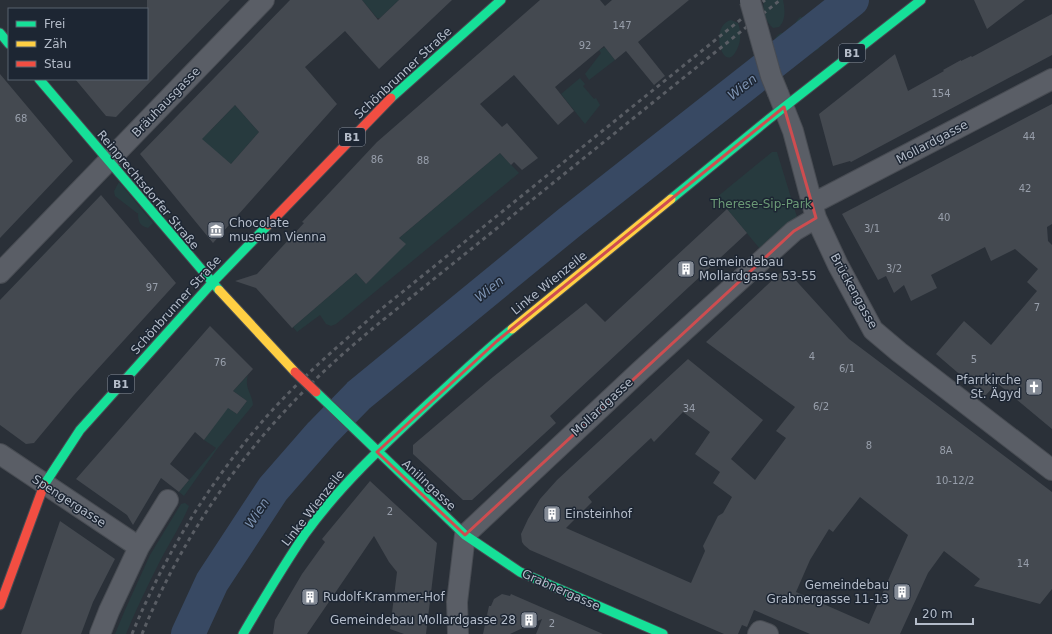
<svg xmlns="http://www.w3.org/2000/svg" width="1052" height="634" viewBox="0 0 1052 634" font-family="'DejaVu Sans',sans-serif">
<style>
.green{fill:#273a3e}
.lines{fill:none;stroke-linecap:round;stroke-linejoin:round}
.river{stroke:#384963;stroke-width:34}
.building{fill:#444950;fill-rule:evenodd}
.street-casing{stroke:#484c53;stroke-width:22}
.fast-casing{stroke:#484c53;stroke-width:11}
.slow-casing{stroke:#484c53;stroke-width:11}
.jam-casing{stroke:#484c53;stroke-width:11}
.street{stroke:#5a5e66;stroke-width:20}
.fast{stroke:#16e098;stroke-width:9}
.slow{stroke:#ffcf43;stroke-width:9}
.jam{stroke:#f24e42;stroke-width:9}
.rail{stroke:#595d64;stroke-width:3;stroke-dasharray:4 4;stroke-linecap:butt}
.street-bridge-casing{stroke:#484c53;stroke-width:22;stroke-linecap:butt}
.jam-bridge-casing{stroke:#484c53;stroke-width:11;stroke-linecap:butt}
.street-bridge{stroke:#5a5e66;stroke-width:20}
.jam-bridge{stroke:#f24e42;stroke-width:9}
.marked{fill:none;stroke:#ce4d50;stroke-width:3;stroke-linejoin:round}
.labels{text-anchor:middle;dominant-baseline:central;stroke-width:3;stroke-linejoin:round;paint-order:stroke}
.number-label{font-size:10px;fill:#989fab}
.shield{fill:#1d2633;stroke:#878f9c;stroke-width:1}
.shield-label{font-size:11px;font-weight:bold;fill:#b4bcc9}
.street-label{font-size:12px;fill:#b4bcc9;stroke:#1d2633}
.park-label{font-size:12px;fill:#6b9a76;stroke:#1d2633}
.poi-label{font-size:12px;fill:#b4bcc9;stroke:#1d2633;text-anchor:start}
.water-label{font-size:13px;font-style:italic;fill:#7c92b1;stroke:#1d2633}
</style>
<rect width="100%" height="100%" fill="#2a3038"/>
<path class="green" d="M362,0H399L380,18H377Z
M764,0H783C785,9 786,20 779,27L773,28C765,21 762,10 764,0Z
M800,17C814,16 825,37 819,49L813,52C800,50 787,27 800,17Z
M731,20L738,23C741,31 741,40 738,47C725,80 707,26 731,20Z
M781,33H785C795,40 797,56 792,67L789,69L783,70C773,63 768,39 781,33Z
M605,47L615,60L589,80L585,74L601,53L599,50Z
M580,78L585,84L583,86L594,99L596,98L600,105L585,124L561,94Z
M235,105L259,132L231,164L221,156L197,139L212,129Z
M772,152H777L797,217L760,249L717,197Z
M500,153L519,173L336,324L331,326L326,324L320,315L297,332L293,327L356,273L366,284L405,244L399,238Z
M119,182L153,223L148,228C139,226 138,220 138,213H137L115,196L114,191Z
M248,375C244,389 252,392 253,405L217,449L184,496L179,492L216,448L204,440L215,425L204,391L237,414L247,401L233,391Z
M185,503L189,506C181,525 170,542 160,561C148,585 136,609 126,634H115L125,610L150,555L181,504Z"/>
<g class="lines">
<path class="river" d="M188,634L212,582L273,489L321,434L359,395L570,222L852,0"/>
</g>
<path class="building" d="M147,0H230L116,117L106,116L75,79H147Z
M290,0H362L378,20L399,0H452L379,69L345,31L305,67L337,104L213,243L140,154ZM235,105L259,132L231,164L202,139Z
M540,0H600L605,6L612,0H689L638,42L665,76L654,85L626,51L615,60L604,46L555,87L574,111L558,125L514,75L480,104L502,127L507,123L538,158L522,170L514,162L511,165L500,153L399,238L406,244L366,284L356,273L292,328L256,288L235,281L257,274L304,223L302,222L377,142Z
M974,0H1025L987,29Z
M1052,14V55L851,162L850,161L833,166L819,114L895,54L908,91L944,71L943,70L961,60V61L971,56L972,57Z
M0,74L73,161L0,238Z
M1052,104V224L1047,227L1048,241L1052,245V429L997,383L985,396L936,354L964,321L991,345L1037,291L1027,282L1038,269L1015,249L991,261L985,247L931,275L937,288L911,301L904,285L894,293L886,276L878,280L842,214Z
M101,195L176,283L74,395L34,443L26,444L0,425V300Z
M727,209L747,233L550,416L556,423L472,500H463L413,454V445L493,377L586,303L605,322Z
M780,273L790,274L849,339L1052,492V589L1040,604L974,586L980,579L944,551L928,573L900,634H810L754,610L747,627L742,625L738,634H724L530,550L524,545L522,542L521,534L528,519L540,499L557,480L688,359L763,420L731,459L755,480L786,438L776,431L795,407L706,342ZM683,412L710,432L695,454L720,472L713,483L732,497L723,513L718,516L703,546L705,551L691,583L566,528L592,502L588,497L651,438L654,442ZM860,497L908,535L869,624L796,592L810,560L829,529L833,532Z
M210,326L253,369L233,391L247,401L237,414L228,408L204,440L195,432L170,464L189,480L179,492L161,478L133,525L127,515L76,479Z
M370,481L437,543L426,634H404L390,629L397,572L389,562L374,536L307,634H273L275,620L302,574L325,542L322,539Z
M60,521L115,559L93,602L81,634H21Z
M502,594L510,596L511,594L603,634H536L542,619L510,634H483L489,606H491L494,599Z"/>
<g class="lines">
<defs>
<path id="street" d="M778,93L793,131L816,218L838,265L873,330L899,352L1052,470
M812,204L1052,79
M0,273L264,0
M0,454L139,547
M100,634L109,611L139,547L168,500
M458,634L457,602L465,535L640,371L794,231L816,218
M758,634L760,631L768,634"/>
<path id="fast" d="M0,33L9,44
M39,79L219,290
M391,98L501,0
M671,199L769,119L921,0
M316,392L465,535L520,572L663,634
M44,485L80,430L212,283L268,225
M243,634C263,600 283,566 305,534C341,484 386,443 430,402C457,378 483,352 512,329"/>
<path id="slow" d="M219,290L295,372
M512,329L671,199"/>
<path id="jam" d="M268,225L391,98
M0,605L44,485"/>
</defs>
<use href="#street" class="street-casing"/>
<use href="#fast" class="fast-casing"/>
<use href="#slow" class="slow-casing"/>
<use href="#jam" class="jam-casing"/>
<use href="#street" class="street"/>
<use href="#fast" class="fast"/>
<use href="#slow" class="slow"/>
<use href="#jam" class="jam"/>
<path class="rail" d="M132,634C165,554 210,481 267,416C302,377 340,344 380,310L765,0
M142,634C179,544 234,462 302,393C327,367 355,343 383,320L780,0"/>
<defs>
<path id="street-bridge" d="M750,1L771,76L778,93"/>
<path id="jam-bridge" d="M295,372L316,392"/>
</defs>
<use href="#street-bridge" class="street-bridge-casing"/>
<use href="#jam-bridge" class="jam-bridge-casing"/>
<use href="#street-bridge" class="street-bridge"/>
<use href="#jam-bridge" class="jam-bridge"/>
</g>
<path class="marked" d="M784,107L816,218L794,231L465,535L377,452L497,341Z"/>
<defs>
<symbol id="museum-square" viewBox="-11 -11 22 22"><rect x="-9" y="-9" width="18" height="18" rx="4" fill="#848b96" stroke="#1d2633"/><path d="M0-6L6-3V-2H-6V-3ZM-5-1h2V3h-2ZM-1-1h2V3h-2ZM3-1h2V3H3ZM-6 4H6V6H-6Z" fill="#fff"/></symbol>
<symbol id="building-square" viewBox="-11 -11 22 22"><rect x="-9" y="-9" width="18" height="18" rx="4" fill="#848b96" stroke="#1d2633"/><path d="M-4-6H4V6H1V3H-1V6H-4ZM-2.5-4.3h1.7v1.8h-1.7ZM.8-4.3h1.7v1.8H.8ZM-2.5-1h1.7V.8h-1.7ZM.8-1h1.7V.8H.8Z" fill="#fff"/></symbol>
<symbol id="church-square" viewBox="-11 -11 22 22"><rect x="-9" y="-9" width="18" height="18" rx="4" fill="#848b96" stroke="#1d2633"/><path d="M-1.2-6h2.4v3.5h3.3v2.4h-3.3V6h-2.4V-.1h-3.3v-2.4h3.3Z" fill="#fff"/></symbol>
</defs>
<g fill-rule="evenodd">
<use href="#museum-square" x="206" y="220" width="20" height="20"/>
<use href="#building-square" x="676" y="259" width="20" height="20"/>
<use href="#church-square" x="1024" y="377" width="20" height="20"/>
<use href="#building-square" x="542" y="504" width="20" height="20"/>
<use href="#building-square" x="892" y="582" width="20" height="20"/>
<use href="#building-square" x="300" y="587" width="20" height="20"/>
<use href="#building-square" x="519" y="610" width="20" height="20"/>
</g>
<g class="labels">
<g class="number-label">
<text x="622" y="25">147</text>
<text x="585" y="45">92</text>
<text x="941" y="93">154</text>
<text x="21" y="118">68</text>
<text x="1029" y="136">44</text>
<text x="377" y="159">86</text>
<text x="423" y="160">88</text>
<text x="1025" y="188">42</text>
<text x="944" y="217">40</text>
<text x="872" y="228">3/1</text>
<text x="894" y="268">3/2</text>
<text x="152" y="287">97</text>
<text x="1037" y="307">7</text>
<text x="812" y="356">4</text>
<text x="974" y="359">5</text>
<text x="220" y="362">76</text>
<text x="847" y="368">6/1</text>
<text x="821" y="406">6/2</text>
<text x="689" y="408">34</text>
<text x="869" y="445">8</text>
<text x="946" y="450">8A</text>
<text x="955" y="480">10-12/2</text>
<text x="390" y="511">2</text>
<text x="1023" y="563">14</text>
<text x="552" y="623">2</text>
</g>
<g class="shield">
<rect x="839" y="44" width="26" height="18" rx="3"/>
<rect x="339" y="128" width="26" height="18" rx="3"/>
<rect x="108" y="375" width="26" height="18" rx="3"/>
</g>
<g class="shield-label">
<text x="852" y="53">B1</text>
<text x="352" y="137">B1</text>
<text x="121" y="384">B1</text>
</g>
<g class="street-label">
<text transform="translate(403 73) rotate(-43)">Schönbrunner Straße</text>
<text transform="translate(166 102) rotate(-46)">Bräuhausgasse</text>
<text transform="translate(932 142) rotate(-28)">Mollardgasse</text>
<text transform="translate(148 190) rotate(50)">Reinprechtsdorfer Straße</text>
<text transform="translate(549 283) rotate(-39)">Linke Wienzeile</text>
<text transform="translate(854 291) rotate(61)">Brückengasse</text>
<text transform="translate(176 305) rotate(-48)">Schönbrunner Straße</text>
<text transform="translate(602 407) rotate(-43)">Mollardgasse</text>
<text transform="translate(429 485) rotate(43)">Anilingasse</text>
<text transform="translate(69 501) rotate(33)">Spengergasse</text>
<text transform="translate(313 508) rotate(-52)">Linke Wienzeile</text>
<text transform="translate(561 590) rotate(24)">Grabnergasse</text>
</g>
<g class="park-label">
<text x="761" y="204">Therese-Sip-Park</text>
</g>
<g class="poi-label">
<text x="229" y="223">Chocolate<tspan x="229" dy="14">museum Vienna</tspan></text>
<text x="699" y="262">Gemeindebau<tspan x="699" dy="14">Mollardgasse 53-55</tspan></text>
<text x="1021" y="380" text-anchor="end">Pfarrkirche<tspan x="1021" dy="14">St. Ägyd</tspan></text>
<text x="565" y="514">Einsteinhof</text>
<text x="889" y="585" text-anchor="end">Gemeindebau<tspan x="889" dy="14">Grabnergasse 11-13</tspan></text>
<text x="323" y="597">Rudolf-Krammer-Hof</text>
<text x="516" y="620" text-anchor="end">Gemeindebau Mollardgasse 28</text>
</g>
<g class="water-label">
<text transform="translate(742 87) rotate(-38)">Wien</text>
<text transform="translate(489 289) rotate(-39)">Wien</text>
<text transform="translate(257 513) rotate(-57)">Wien</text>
</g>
</g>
<rect x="8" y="8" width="140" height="72" fill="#1d2633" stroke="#59626f"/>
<rect x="16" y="21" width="20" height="6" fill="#16e098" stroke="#59626f"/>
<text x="44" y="28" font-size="12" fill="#b4bcc9">Frei</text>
<rect x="16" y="41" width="20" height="6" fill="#ffcf43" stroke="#59626f"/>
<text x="44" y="48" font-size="12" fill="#b4bcc9">Zäh</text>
<rect x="16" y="61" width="20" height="6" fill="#f24e42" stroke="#59626f"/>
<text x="44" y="68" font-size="12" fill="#b4bcc9">Stau</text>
<path d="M916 618v6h57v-6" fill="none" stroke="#b4bcc9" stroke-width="2"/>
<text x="922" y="618" font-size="12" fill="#b4bcc9" stroke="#1d2633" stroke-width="3" paint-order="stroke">20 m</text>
</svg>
